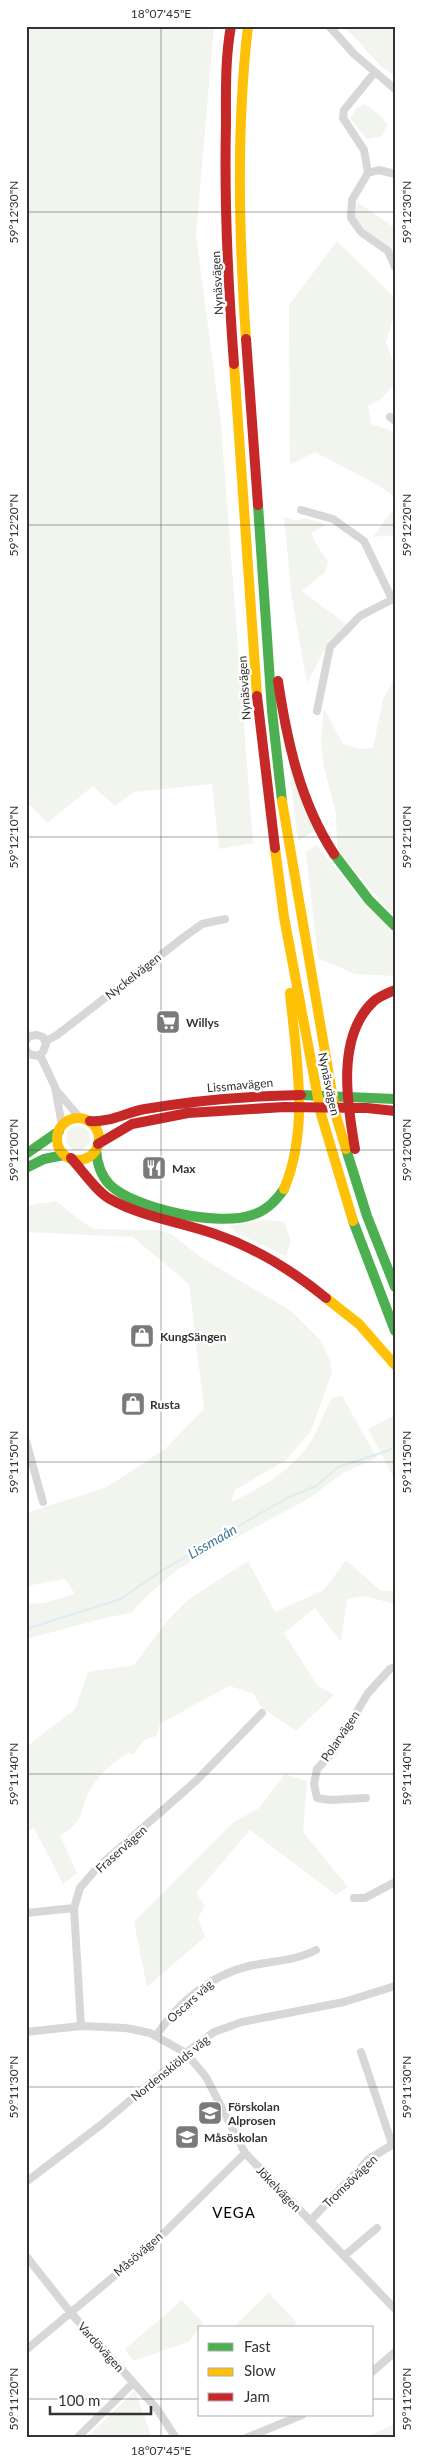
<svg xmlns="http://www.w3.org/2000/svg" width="421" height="2464" viewBox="0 0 421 2464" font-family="Lato,sans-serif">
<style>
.green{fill:#f1f5ed}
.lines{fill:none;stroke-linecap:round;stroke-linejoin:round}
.stream{stroke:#ddebf3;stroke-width:2}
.street{stroke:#d7d7d7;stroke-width:8}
.fast{stroke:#4caf50;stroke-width:10}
.slow{stroke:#ffc107;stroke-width:10}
.jam{stroke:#c62828;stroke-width:10}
.ticks{fill:none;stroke:#333;stroke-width:1;stroke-opacity:0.45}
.labels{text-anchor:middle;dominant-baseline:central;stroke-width:5;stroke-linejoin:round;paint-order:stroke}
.street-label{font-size:12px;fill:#333;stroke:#fff}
.poi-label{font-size:12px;font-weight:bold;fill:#333;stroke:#fff;text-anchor:start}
.water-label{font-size:14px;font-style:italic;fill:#3f7597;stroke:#fff}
.quarter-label{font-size:15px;letter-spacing:1px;fill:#000;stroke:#fff}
.neatline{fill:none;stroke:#333;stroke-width:2}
.ticks-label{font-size:12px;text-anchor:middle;fill:#333}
</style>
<rect width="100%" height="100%" fill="#fff"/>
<path class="green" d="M26,26H214L196,235L221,425L253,843L219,849L212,784L134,792L115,806L93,786L47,823L26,801Z
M344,26H395V76L381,66Z
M365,104L382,117L387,125L382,136L367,139L350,119L356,109Z
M357,202L395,228V261L357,221L355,216Z
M337,241L395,298V310L386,343L395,366V384L381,399L368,406L371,424L390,430L395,436V497L376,484L315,452L290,465L289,305Z
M395,507V535L373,537Z
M284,517L296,521L306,518L327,525L312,532L313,539L328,562L325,572L302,591L346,624L327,645L307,683L292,599Z
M395,678V915L383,904L337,849L336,814L324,767L321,738L324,709L343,744L359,749L373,748L383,699Z
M289,767L315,830L299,841L297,833Z
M317,845L354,892L395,933V976L355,974L318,958L306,852Z
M66 1138a12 12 0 1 1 24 0a12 12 0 1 1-24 0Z
M56,1201L80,1220L94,1229L157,1230L171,1234L202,1258L291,1311L320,1340L330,1360L332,1372L311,1431L286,1460L235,1490L231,1502C260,1489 294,1469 311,1441C319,1428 324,1412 332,1398L342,1396L377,1458L343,1473L308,1499L178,1569L149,1594L131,1613L109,1617L26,1639V1604L44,1603L75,1594L65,1579L26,1586V1513L107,1487L165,1449L204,1409L189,1284L133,1237L26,1232V1206Z
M266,1220L284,1222L291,1241L286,1256L238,1234L229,1226Z
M395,1415V1480L368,1429Z
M346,1560L380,1590L395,1592V1604L364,1596L347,1599L341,1642L315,1608L284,1633L317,1685L334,1695L296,1731L261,1707L253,1693L229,1686L160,1724L156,1736L144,1740L133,1755L128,1753C112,1763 98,1775 89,1792C78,1815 85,1821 60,1836L77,1873L63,1884L34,1828L26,1831V1747L75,1709L88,1672L134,1665L166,1622L189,1599L248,1561L275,1612L324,1590Z
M285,1774L307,1781L303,1832L348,1887L336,1895L250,1830L196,1893L205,1906L198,1918L205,1937L147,1987L134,1922L234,1822L259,1808Z
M269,2293L297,2323L291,2328H232Z
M182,2300L203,2323L188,2342L133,2361L125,2349Z
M135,2391L152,2438H86Z
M395,2424V2438H365Z"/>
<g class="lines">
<path class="stream" d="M26,1629L121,1599L161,1571L287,1498L316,1486L338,1467L387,1451L395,1446"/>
<path class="street" d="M329,26L354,54L395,89
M375,72L344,110L343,118L364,150L368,173L352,200L351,218L361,232L388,251L395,267
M368,173L379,170L395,174
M390,417L395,421
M301,510L333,519L364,541L392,599
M317,711L330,647L360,616L395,598
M26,1041L29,1036L37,1035L43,1037L46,1044L43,1052L38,1056L29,1054L26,1049
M46,1041L57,1035L184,937L202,924L225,919
M40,1055L55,1087L62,1125
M57,1091L80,1118
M26,1441L43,1502
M366,1798L330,1800L317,1798L314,1784L317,1769L333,1752L368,1693L390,1669L395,1667
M354,1898H365L395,1882
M26,1913L74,1908
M81,2026L74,1908L80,1888L97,1868L197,1780L262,1713
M26,2032L81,2026L126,2028L150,2033L186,2053L206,2077L245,2153L395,2309
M156,2036C177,2004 210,1975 249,1966C271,1961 295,1961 316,1950
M361,2052L392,2144
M26,2182L102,2124L186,2053L214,2032L242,2022L344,2002L395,1986
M310,2221L369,2159L395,2143
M26,2256L71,2313L157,2409L176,2438
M344,2256L377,2228
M26,2350L155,2242L245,2153
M372,2372L395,2352
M77,2438L133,2383
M246,2438L302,2415"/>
<path class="fast" d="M258,505L272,711L282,801
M334,854L369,900L395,926
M301,1095L395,1099
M346,1149L367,1216L395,1287
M96,1150C97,1163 100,1175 110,1185C135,1209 219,1227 252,1215C266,1211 276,1201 284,1189
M26,1154L59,1131
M26,1168L44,1159L64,1155
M353,1221L395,1331"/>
<path class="slow" d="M246,339C239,236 236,129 248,26
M234,364L257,696
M282,801L336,1116L346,1149
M275,848L284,917L321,1114L353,1221
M57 1139a21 21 0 1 1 42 0a21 21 0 1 1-42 0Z
M284,1189C310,1128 296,1057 290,993
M326,1298L359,1324L395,1365"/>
<path class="jam" d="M231,26C225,59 226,91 226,124C224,204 228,284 234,364
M246,339L258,505
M278,681C287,741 300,802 334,854
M257,696L275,848
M90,1121C109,1123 127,1112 145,1109C197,1100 249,1096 301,1095
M98,1144L132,1124L188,1113L284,1107L367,1108L395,1111
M355,1149C347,1103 336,1036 374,1001C380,996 388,993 395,990
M71,1158C82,1170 97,1192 110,1199C142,1217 181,1222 215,1234C256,1248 293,1271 326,1298"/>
</g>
<path class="ticks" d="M161,26V2438M26,212H395M26,525H395M26,837H395M26,1150H395M26,1462H395M26,1774H395M26,2087H395M26,2399H200M372,2399H395"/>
<defs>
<symbol id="supermarket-square" viewBox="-11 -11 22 22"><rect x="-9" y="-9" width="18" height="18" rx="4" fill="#7a7a7a" stroke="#fff"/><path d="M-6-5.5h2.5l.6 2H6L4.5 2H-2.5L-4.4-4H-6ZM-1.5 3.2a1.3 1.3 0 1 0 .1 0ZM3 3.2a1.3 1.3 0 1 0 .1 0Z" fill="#fff"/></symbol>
<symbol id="restaurant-square" viewBox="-11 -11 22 22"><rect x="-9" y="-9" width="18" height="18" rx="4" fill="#7a7a7a" stroke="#fff"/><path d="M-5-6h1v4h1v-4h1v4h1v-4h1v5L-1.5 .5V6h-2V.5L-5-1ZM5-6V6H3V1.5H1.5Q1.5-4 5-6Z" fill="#fff"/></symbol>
<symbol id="shop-square" viewBox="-11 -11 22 22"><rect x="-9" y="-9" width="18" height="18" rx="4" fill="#7a7a7a" stroke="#fff"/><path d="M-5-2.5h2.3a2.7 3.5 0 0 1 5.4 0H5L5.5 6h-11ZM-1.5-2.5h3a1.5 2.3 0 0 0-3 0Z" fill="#fff"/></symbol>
<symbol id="school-square" viewBox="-11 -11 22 22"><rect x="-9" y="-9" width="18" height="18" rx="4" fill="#7a7a7a" stroke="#fff"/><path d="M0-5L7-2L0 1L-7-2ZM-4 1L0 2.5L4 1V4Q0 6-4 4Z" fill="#fff"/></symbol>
</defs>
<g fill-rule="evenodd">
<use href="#supermarket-square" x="154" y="1008" width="28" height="28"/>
<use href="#restaurant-square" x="140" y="1154" width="28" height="28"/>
<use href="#shop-square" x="128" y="1322" width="28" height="28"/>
<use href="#shop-square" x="119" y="1390" width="28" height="28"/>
<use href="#school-square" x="196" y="2099" width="28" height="28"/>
<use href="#school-square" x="173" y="2123" width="28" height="28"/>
</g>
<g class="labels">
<g class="street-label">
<text transform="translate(217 283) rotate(-93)">Nynäsvägen</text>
<text transform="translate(244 688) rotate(-94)">Nynäsvägen</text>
<text transform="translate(133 976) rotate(-38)">Nyckelvägen</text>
<text transform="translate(329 1084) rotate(78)">Nynäsvägen</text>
<text transform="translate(240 1085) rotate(-5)">Lissmavägen</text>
<text transform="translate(340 1736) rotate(-56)">Polarvägen</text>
<text transform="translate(121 1849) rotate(-42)">Fraservägen</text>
<text transform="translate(190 2001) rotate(-42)">Oscars väg</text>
<text transform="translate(170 2068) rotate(-39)">Nordenskiölds väg</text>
<text transform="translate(350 2181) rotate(-44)">Tromsövägen</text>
<text transform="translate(279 2189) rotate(46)">Jökelvägen</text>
<text transform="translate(138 2254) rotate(-41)">Måsövägen</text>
<text transform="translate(101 2347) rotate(48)">Vardövägen</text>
</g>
<g class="poi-label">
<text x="186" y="1022">Willys</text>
<text x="172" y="1168">Max</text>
<text x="160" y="1336">KungSängen</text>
<text x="150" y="1404">Rusta</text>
<text x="228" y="2106">Förskolan<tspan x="228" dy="14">Alprosen</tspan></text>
<text x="204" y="2137">Måsöskolan</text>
</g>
<g class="water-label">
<text transform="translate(212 1541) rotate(-30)">Lissmaån</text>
</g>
<g class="quarter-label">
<text x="234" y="2212">VEGA</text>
</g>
</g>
<rect width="421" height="2464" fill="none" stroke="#ffffff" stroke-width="55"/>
<rect x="198" y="2326" width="175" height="90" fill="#ffffff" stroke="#adadad"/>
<rect x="208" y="2343" width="25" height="8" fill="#4caf50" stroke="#adadad"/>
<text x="244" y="2352" font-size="15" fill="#333333">Fast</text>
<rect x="208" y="2368" width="25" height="8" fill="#ffc107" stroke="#adadad"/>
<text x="244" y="2376" font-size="15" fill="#333333">Slow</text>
<rect x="208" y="2393" width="25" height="8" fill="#c62828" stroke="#adadad"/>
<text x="244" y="2402" font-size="15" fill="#333333">Jam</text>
<path d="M50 2406v8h101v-8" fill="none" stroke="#333333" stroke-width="2.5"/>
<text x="58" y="2406" font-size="15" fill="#333333" stroke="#ffffff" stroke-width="4" paint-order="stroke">100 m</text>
<rect x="28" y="28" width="366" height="2408" class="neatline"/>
<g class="ticks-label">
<text x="161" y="18">18°07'45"E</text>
<text transform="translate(14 212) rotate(-90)" y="4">59°12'30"N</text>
<text transform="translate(407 212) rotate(-90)" y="4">59°12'30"N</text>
<text transform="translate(14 525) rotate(-90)" y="4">59°12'20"N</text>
<text transform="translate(407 525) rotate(-90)" y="4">59°12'20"N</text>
<text transform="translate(14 837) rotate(-90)" y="4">59°12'10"N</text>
<text transform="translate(407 837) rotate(-90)" y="4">59°12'10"N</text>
<text transform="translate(14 1150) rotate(-90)" y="4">59°12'00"N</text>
<text transform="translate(407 1150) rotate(-90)" y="4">59°12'00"N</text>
<text transform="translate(14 1462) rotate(-90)" y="4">59°11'50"N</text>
<text transform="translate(407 1462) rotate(-90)" y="4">59°11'50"N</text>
<text transform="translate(14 1774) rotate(-90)" y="4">59°11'40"N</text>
<text transform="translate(407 1774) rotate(-90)" y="4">59°11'40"N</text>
<text transform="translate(14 2087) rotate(-90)" y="4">59°11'30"N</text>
<text transform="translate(407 2087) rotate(-90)" y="4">59°11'30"N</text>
<text transform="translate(14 2399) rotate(-90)" y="4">59°11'20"N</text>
<text transform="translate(407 2399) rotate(-90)" y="4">59°11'20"N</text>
<text x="161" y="2455">18°07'45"E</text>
</g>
</svg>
